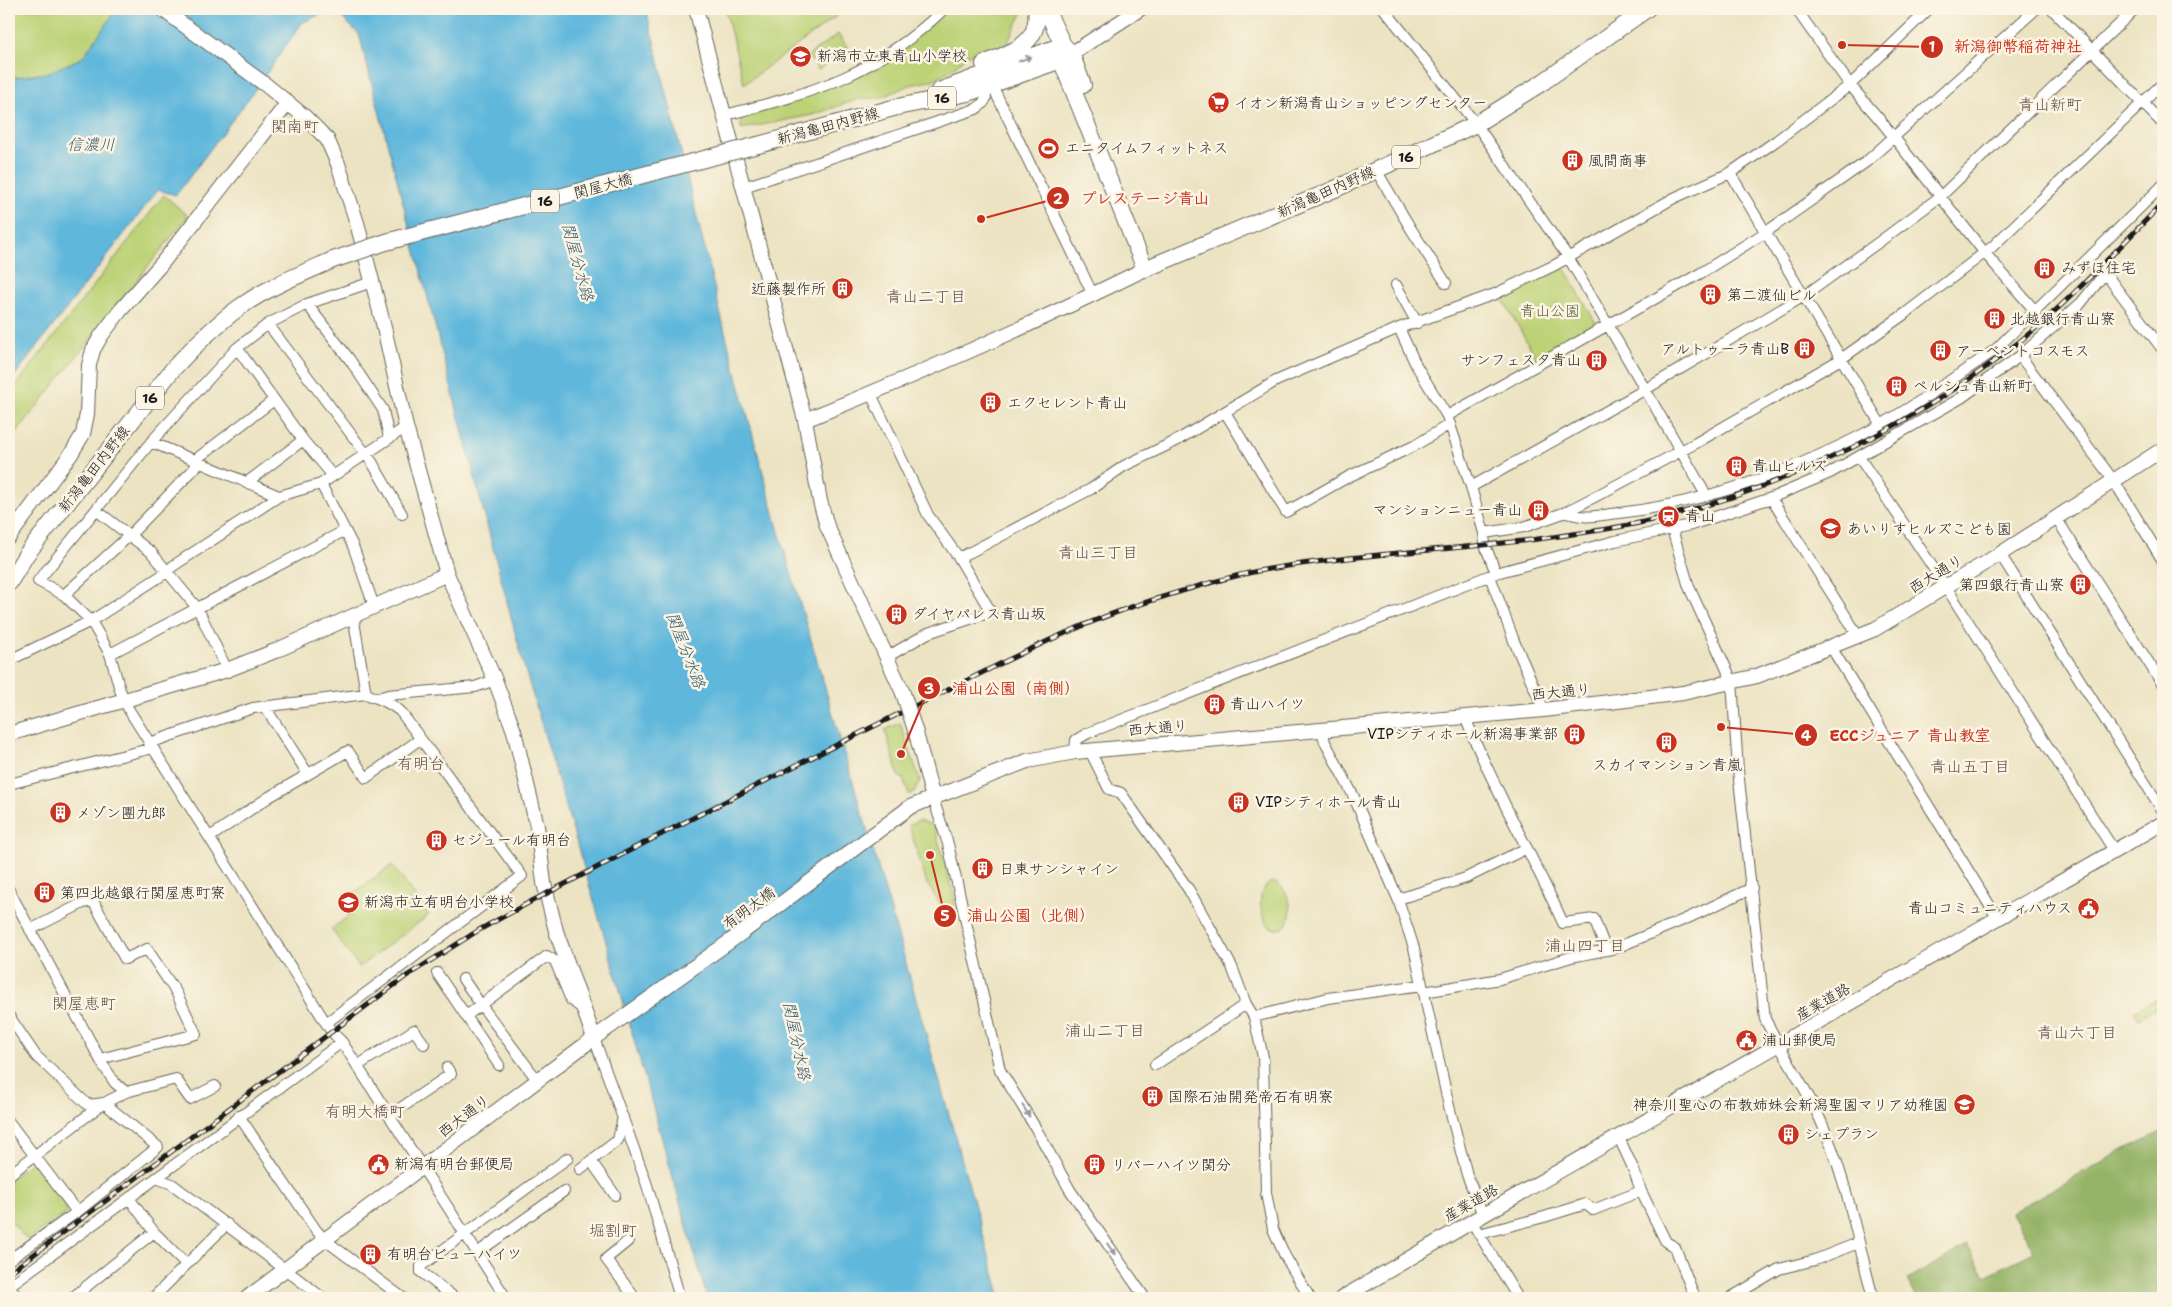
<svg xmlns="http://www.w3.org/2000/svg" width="2172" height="1307" viewBox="0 0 2172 1307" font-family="'Shantell Sans','Klee One',sans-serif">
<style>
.green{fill:#bcd276;stroke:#6c7749}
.forest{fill:#95b467;stroke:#586842}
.water{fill:#5fb7dc;stroke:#3e6a7c}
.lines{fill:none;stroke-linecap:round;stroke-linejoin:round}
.minor-casing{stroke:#656256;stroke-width:12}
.tertiary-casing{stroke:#656256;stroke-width:16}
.primary-casing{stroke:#656256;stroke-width:18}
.minor{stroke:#fff;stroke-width:10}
.tertiary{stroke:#fff;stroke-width:14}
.primary{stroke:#fff;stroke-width:16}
.rail-casing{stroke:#1c1c1c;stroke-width:5}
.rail{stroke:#fcf5e5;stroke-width:3;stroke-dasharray:9;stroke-linecap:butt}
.tertiary-bridge-casing{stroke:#656256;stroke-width:16;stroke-linecap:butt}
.primary-bridge-casing{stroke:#656256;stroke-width:18;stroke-linecap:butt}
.tertiary-bridge{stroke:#fff;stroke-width:14}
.primary-bridge{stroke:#fff;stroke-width:16}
.oneway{fill:#999}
.labels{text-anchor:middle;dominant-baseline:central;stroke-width:5;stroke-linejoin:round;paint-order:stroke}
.shield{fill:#fcf5e5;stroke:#5f5d58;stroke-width:1}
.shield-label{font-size:14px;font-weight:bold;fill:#1c1c1c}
.poi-label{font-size:15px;fill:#1c1c1c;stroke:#fcf5e5;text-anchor:start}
.street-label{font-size:15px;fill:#1c1c1c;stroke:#fcf5e5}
.park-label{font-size:15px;fill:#545c3c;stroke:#fcf5e5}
.neighbourhood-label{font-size:16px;fill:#634f49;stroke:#fcf5e5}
.water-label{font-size:16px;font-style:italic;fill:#375a69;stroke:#fcf5e5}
.leader{fill:none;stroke:#c8321e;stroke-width:2}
.callout-dot{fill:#c8321e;stroke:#fcf5e5;stroke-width:2}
.mark-label{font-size:15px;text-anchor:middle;font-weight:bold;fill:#fff}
.callout-label{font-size:16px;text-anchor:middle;font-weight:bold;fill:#c8321e;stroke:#fcf5e5;stroke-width:5;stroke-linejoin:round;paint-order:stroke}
</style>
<rect width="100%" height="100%" fill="#fcf5e5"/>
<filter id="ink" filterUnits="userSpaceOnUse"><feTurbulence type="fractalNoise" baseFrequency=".02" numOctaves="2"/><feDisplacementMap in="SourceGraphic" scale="10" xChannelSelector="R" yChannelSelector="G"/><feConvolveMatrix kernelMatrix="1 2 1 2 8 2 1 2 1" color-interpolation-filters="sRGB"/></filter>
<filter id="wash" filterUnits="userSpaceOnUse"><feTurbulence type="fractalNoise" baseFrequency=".0096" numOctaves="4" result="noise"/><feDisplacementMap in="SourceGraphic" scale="20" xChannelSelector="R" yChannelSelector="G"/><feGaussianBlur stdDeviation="1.12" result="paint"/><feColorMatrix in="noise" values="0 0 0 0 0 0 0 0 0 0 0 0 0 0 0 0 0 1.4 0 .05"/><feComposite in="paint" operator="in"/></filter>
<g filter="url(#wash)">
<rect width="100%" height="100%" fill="#ece3c2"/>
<path class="green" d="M9,9H117L82,58L47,73L9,78Z
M725,9H832L837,16L744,84Z
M948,9H1024L1007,44L968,55L951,70L931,81L910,85L880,98L859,99L812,115L741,129V114L850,77Z
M838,34L848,48L818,70L808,56Z
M164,195L188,216L9,442V408L17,398L11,392Z
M1562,264L1596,323V327L1537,359L1503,300L1504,296Z
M900,723L920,780L914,793L909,795L903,778L899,777L885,730Z
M919,821L934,825L955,900L950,919L927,884L909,825Z
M392,865L429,915L359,967L331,929L353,913L344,900Z
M1272,882C1294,886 1298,932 1275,929C1259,926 1254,888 1272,882Z
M2156,999L2160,1006L2138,1018L2134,1011Z
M32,1162H35L66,1205L67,1213L27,1240L9,1219V1179Z"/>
<path class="forest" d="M2163,1131V1298H1917L1907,1280L1967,1245L1985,1276L2034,1252L2012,1212L2121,1151Z"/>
<path class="water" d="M117,9H646L726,336L779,532L891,911L1001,1298H707L610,955L522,659L359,34L338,14L325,12L302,23L254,91L176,195L158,190L9,383V78L47,73L82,58Z"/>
</g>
<g filter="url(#ink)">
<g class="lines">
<defs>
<path id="minor" d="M1384,9L1476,124L1568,257L1608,325L1447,416
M1796,9L1850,85L1881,121L1984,252L2036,312
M2052,9L2163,124
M992,85L1093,295
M725,115C813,93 877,74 944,9
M1376,170L1411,229L1446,283
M1730,173L1881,425L1920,401L1995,350L2163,185
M744,187L976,109C986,102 987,99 986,87
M1396,285L1417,323
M307,304L372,282
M268,324L372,462L402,514
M1399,328L1416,365L1447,416L1471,487L1484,533L1485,545L1496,573
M237,348L303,440L333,476
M2020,356L2114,481L2163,561
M871,394L928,515L959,558L991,612L928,633L887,657
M1225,412L1286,512L1348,477L1414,446L1450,424
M389,438L383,410L350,360L307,304L268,324L237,348L151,442L38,581L64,595L91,621L110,654L120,690L129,710L331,1031L342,1042L506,1298
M151,442L279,496
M1859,457L1946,587L2115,852
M246,483L303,440
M321,484L353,546L374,606
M1471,487L1646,389L1804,296L1879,242L1941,196L2135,9
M1706,495L1608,325L1701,273L1766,232L1866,162L2036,9
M1771,498L1859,637
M96,510L151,552L198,609L227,670
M1566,512C1585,520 1599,515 1619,513C1710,502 1801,468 1881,425
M2056,518L2163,685
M1672,529L1689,587L1732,681L1738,770L1765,1019C1782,1053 1804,1084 1820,1119C1846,1176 1857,1238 1873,1298
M1484,533L1524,527L1566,512L1696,443L1841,359L1906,313L1992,247L2163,83
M2000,554L2163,811
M959,558L1091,489L1124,466L1176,441L1276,381L1399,328L1495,294L1555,265L1674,198L1730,173L1776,141L1850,85L1929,9
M1490,576L1514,641L1544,710
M64,595L130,535L195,468V460L274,400
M353,615L366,694
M1831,647L1998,919
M110,654L344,531
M12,659L91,621L167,572L173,566L279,496L321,484L406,427
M378,698L388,695L475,687L495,680
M265,707L308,774
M1465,717C1493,788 1532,854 1563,923L1594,919L1606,950
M1322,730L1325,742L1353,795L1398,899L1414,948L1449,1106L1467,1175L1483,1215
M149,743L253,708L366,694C379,699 389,702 400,711L522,876L326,1023
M1090,751L1109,789L1121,793L1189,890L1232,967L1246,1004L1254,1017L1263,1057L1266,1193L1273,1229L1285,1256L1310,1298
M1075,752L1076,740L1088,733L1496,573L1615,541L1691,525L1771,498L1830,473L1961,398L2020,356L2081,303L2105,273L2163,350
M9,784L153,748
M933,798L948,844L1000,1070L1035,1127L1070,1190L1145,1298
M210,837L269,797L348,751L366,778L420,739
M9,890L103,1065L115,1083L126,1092L104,1103L9,1175
M1398,899L1466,878L1527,848
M30,930L83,903L93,901L125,959L147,949L176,992L196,1034L100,1059
M437,973L499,1065
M463,979L481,1005L466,1016
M1424,992L1500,979L1571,957L1616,948L1688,918L1752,888
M9,1016L36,1056L88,1105L104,1103L158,1147L77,1212L9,1260
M1254,1017L1328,998L1422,985
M594,1038L647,1185L680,1298
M1155,1065L1246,1004
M357,1066L414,1030L424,1044
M538,1081L481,1005L547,956L555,961L571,1000L583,1009
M126,1092L176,1079L190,1099L215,1086
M239,1116L316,1230L325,1240L403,1298
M389,1116L451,1074L447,1068
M9,1122L77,1212
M1619,1138L1633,1168L1641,1191L1666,1242L1675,1247L1695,1298
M591,1161L615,1195
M580,1169L618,1140L623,1117
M156,1178L172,1184L323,1298
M129,1198L154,1232L186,1264
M1476,1229L1518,1298
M1479,1234L1544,1217L1586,1204L1593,1210L1641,1191
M628,1241L606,1259L635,1298
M477,1253L564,1191
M9,1286L342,1042
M9,1286L18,1298
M72,1298L154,1232
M153,1298L227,1224
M455,1298L421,1272V1266L568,1158
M1730,1298L1779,1269L1815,1260L1858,1243"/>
<path id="tertiary" d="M162,9L266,85L305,117L327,139L338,164L357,223L383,323L406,427L447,574L495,680L514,731L537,826L544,883L556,931L594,1038
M696,9L805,420L820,501L827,526L903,693
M1063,59L1140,9
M805,420C920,374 1034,324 1145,269
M9,537L71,454L83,434L87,414L89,365L93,350L101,336L120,311L163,262L287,104
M916,733L933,798
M9,734L227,670L275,651L447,574
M247,1298L594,1038L743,932L910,807L1027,761L1075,752L1544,710L1683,693L1757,676L1875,629L2000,554L2163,449
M1342,1298L1483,1215L2163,823"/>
<path id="primary" d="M1046,9L1063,45L1061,60L1145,269L1335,189L1476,124L1543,82L1647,9
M1063,45L1071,53L1083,85
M984,64C1011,52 1041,45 1036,9
M939,91L1063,45
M758,145L897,107L968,93L1061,60
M9,583L26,555L173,369C194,346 215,325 240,307C268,287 301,274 333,260"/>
</defs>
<use href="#minor" class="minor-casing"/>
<use href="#tertiary" class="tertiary-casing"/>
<use href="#primary" class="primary-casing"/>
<use href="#minor" class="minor"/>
<use href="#tertiary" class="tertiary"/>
<use href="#primary" class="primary"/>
<defs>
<path id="rail" d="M9,1273L405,977L479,930L532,901C664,833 796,764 929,699C1003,663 1074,624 1153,600C1188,589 1223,578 1258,571C1350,554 1445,551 1538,539C1582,533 1629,527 1672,515C1797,482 1919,422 2019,342C2071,300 2116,250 2163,203"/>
</defs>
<use href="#rail" class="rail-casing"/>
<use href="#rail" class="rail"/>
<defs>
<path id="tertiary-bridge" d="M903,693L916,733"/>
<path id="primary-bridge" d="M333,260L386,242L758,145"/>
</defs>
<use href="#tertiary-bridge" class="tertiary-bridge-casing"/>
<use href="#primary-bridge" class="primary-bridge-casing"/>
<use href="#tertiary-bridge" class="tertiary-bridge"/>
<use href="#primary-bridge" class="primary-bridge"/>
</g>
<defs><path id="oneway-solid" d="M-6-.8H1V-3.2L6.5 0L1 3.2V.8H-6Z" transform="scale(1.25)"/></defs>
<g class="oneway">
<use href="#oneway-solid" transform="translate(1025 59) rotate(-20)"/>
<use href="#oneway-solid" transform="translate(1026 1111) rotate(58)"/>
<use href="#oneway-solid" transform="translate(1111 1249) rotate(55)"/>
</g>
</g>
<defs>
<symbol id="school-disc" viewBox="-11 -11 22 22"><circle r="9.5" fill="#c8321e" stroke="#fcf5e5"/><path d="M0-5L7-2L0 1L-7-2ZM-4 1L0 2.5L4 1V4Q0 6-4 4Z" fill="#fff"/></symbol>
<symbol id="supermarket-disc" viewBox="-11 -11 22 22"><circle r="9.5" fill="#c8321e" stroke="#fcf5e5"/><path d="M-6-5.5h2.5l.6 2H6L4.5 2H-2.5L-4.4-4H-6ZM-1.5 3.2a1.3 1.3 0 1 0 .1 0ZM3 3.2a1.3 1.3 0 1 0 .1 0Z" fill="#fff"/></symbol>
<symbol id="stadium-disc" viewBox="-11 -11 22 22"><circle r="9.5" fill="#c8321e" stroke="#fcf5e5"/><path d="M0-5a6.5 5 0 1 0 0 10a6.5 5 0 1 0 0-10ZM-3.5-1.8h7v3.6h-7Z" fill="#fff"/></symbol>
<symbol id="building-disc" viewBox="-11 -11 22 22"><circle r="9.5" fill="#c8321e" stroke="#fcf5e5"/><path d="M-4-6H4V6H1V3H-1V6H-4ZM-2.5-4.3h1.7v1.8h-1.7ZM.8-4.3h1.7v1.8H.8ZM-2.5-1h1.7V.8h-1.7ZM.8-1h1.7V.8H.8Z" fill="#fff"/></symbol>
<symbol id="station-disc" viewBox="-11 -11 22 22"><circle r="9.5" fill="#c8321e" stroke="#fcf5e5"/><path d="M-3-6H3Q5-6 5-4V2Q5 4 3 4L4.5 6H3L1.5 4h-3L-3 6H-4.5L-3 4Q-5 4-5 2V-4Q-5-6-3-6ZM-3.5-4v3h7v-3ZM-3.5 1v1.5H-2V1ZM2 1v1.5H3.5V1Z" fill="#fff"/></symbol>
<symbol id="civic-disc" viewBox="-11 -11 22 22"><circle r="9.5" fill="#c8321e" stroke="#fcf5e5"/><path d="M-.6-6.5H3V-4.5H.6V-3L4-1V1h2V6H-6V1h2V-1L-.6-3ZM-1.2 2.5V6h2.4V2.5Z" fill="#fff"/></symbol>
</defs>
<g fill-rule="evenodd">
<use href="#school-disc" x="788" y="44" width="25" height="25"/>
<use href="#supermarket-disc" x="1206" y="90" width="25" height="25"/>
<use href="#stadium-disc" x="1036" y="136" width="25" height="25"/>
<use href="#building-disc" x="1560" y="148" width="25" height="25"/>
<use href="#building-disc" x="2032" y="256" width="25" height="25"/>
<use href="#building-disc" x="830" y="276" width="25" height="25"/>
<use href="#building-disc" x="1698" y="282" width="25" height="25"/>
<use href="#building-disc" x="1982" y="306" width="25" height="25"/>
<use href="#building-disc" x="1792" y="336" width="25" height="25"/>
<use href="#building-disc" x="1928" y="338" width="25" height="25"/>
<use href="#building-disc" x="1584" y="348" width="25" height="25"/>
<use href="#building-disc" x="1884" y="374" width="25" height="25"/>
<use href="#building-disc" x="978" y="390" width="25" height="25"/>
<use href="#building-disc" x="1724" y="454" width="25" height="25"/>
<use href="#building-disc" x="1526" y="498" width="25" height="25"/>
<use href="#station-disc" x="1656" y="504" width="25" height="25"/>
<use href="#school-disc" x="1818" y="516" width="25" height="25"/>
<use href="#building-disc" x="2068" y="572" width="25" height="25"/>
<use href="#building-disc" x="884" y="602" width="25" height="25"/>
<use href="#building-disc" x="1202" y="692" width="25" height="25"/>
<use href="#building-disc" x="1562" y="722" width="25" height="25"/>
<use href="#building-disc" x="1654" y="730" width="25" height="25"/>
<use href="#building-disc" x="1226" y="790" width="25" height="25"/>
<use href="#building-disc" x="48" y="800" width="25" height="25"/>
<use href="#building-disc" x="424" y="828" width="25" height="25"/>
<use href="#building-disc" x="970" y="856" width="25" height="25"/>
<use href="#building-disc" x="32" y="880" width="25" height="25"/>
<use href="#school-disc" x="336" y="890" width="25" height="25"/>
<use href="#civic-disc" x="2076" y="896" width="25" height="25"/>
<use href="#civic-disc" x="1734" y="1028" width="25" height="25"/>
<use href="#building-disc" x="1140" y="1084" width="25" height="25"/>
<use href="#school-disc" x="1952" y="1092" width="25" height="25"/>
<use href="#building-disc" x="1776" y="1122" width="25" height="25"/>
<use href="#civic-disc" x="366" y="1152" width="25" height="25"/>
<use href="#building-disc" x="1082" y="1152" width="25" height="25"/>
<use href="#building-disc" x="358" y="1242" width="25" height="25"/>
</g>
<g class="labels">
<g class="shield">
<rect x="928" y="86.5" width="28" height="23" rx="4"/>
<rect x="1392" y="145.5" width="28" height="23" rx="4"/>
<rect x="531" y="189.5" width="28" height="23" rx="4"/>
<rect x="136" y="386.5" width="28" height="23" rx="4"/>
</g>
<g class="shield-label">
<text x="942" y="98">16</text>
<text x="1406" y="157">16</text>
<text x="545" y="201">16</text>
<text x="150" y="398">16</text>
</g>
<g class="poi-label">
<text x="817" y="56">新潟市立東青山小学校</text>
<text x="1234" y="103">イオン新潟青山ショッピングセンター</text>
<text x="1065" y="148">エニタイムフィットネス</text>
<text x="1588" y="161">風間商事</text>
<text x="2061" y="268">みずほ住宅</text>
<text x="826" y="289" text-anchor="end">近藤製作所</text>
<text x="1727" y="295">第二渡仙ビル</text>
<text x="2010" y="319">北越銀行青山寮</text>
<text x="1789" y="349" text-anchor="end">アルトゥーラ青山B</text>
<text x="1956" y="351">アーベントコスモス</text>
<text x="1581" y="360" text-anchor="end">サンフェスタ青山</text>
<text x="1913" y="386">ペルシュ青山新町</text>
<text x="1007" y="403">エクセレント青山</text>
<text x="1752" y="466">青山ヒルズ</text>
<text x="1522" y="510" text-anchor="end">マンションニュー青山</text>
<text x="1685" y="516">青山</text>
<text x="1847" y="529">あいりすヒルズこども園</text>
<text x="2064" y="585" text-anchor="end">第四銀行青山寮</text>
<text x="912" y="614">ダイヤパレス青山坂</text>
<text x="1230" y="704">青山ハイツ</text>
<text x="1558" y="734" text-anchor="end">VIPシティホール新潟事業部</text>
<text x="1667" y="765" text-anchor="middle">スカイマンション青嵐</text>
<text x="1255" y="802">VIPシティホール青山</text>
<text x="76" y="813">メゾン團九郎</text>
<text x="452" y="840">セジュール有明台</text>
<text x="999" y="869">日東サンシャイン</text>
<text x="60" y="893">第四北越銀行関屋恵町寮</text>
<text x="364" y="902">新潟市立有明台小学校</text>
<text x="2072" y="908" text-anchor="end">青山コミュニティハウス</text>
<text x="1762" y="1040">浦山郵便局</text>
<text x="1168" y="1097">国際石油開発帝石有明寮</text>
<text x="1948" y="1105" text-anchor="end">神奈川聖心の布教姉妹会新潟聖園マリア幼稚園</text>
<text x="1804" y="1134">シェプラン</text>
<text x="394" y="1164">新潟有明台郵便局</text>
<text x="1111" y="1165">リバーハイツ関分</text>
<text x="387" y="1254">有明台ビューハイツ</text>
</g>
<g class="street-label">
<text transform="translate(828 126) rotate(-15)">新潟亀田内野線</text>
<text transform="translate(603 186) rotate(-15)">関屋大橋</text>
<text transform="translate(1326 192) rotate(-24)">新潟亀田内野線</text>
<text transform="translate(94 469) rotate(-52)">新潟亀田内野線</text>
<text transform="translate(1936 574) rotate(-31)">西大通り</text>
<text transform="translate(1561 692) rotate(-6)">西大通り</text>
<text transform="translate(1158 728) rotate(-5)">西大通り</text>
<text transform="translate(749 908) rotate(-36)">有明大橋</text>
<text transform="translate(1823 1002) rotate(-30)">産業道路</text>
<text transform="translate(464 1116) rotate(-37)">西大通り</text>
<text transform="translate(1471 1203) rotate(-30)">産業道路</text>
</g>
<g class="park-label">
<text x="1550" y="311">青山公園</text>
</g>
<g class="neighbourhood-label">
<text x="2050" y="104">青山新町</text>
<text x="295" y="126">関南町</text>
<text x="926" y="296">青山二丁目</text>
<text x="1098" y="552">青山三丁目</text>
<text x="421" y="763">有明台</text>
<text x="1970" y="766">青山五丁目</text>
<text x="1585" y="945">浦山四丁目</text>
<text x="84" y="1003">関屋恵町</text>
<text x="1105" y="1030">浦山二丁目</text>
<text x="2077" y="1032">青山六丁目</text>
<text x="365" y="1111">有明大橋町</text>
<text x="613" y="1230">堀割町</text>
</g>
<g class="water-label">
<text x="91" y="144">信濃川</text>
<text transform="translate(578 262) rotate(75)">関屋分水路</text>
<text transform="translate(686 650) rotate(69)">関屋分水路</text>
<text transform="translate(797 1041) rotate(78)">関屋分水路</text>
</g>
</g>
<path class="leader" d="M1842 45L1932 47M981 219L1058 198M901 754L929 688M1721 727L1806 735M930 855L945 916"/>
<g class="callout-dot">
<circle cx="1842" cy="45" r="5"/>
<circle cx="981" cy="219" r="5"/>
<circle cx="901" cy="754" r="5"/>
<circle cx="1721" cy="727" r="5"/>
<circle cx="930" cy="855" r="5"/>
<circle cx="1932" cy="47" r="12"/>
<circle cx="1058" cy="198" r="12"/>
<circle cx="929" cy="688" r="12"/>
<circle cx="1806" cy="735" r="12"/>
<circle cx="945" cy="916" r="12"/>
</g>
<g class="mark-label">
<text x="1932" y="52">1</text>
<text x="1058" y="204">2</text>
<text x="929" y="694">3</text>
<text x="1806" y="741">4</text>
<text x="945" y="921">5</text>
</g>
<g class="callout-label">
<text x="2018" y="52">新潟御幣稲荷神社</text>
<text x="1145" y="204">プレステージ青山</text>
<text x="1016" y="694">浦山公園（南側）</text>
<text x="1910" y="741">ECCジュニア 青山教室</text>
<text x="1031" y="921">浦山公園（北側）</text>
</g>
<rect width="2172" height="1307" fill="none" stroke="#fcf5e5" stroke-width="30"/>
</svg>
